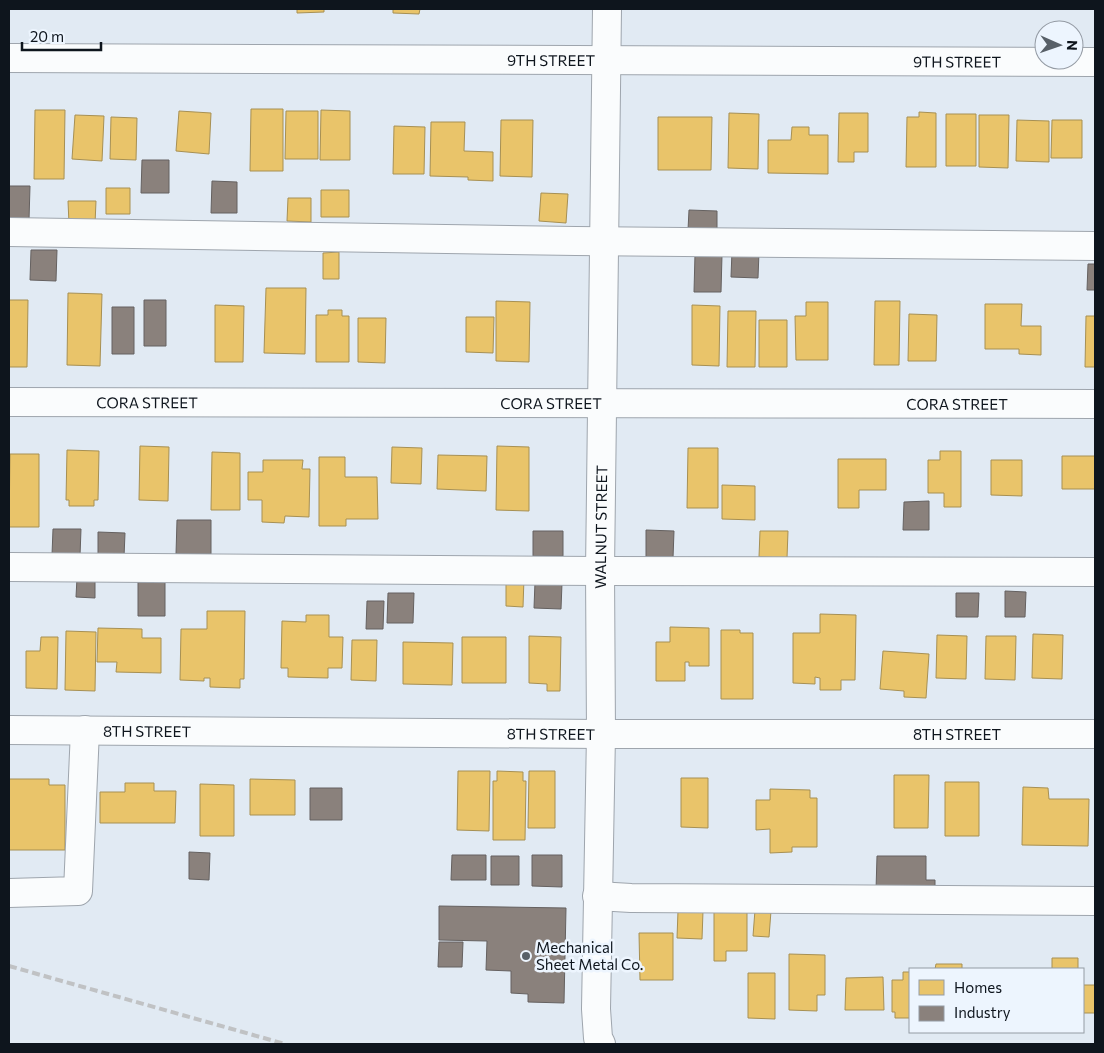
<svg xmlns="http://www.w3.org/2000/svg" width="1104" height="1053" viewBox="0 0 1104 1053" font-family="Commissioner,sans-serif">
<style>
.homes{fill:#e9c46a;stroke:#a79053}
.industry{fill:#8a817c;stroke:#656160}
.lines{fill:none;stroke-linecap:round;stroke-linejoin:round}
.minor-casing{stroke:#9ea5ad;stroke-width:30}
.minor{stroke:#fafcfd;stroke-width:28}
.rail{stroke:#c0c2c4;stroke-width:4;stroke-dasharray:8 4;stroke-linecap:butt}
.poi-dot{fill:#586068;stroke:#edf5fe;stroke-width:2}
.labels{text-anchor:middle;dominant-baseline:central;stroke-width:5;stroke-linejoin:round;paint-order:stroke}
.street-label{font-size:15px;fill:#0e151d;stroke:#edf5fe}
.poi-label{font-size:15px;fill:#0e151d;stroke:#edf5fe;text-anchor:start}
</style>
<rect width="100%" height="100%" fill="#e1eaf3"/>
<path class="homes" d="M297,9H324V12L297,13Z
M393,9H420L419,14L393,13Z
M251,109H283V171H250Z
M35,110H65L64,179H34Z
M321,110L350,111V160H320Z
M179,111L211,113L209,154L176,151Z
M286,111H318V159H285Z
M919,112L936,113V167H906L907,117H919Z
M729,113L759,114L758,169L728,168Z
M839,113H868V152H854V162H838Z
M946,114H976V166H946Z
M75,115L104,116L102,161L72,159Z
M979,115H1009L1008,168L979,167Z
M111,117L137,118L136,160L110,159Z
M658,117H712L711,170H658Z
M501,120H533L532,177L500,176Z
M1017,120L1049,121V162L1016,161Z
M1052,120H1082V158H1051Z
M431,122H465L464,151L493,152V181L468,180V177L430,176Z
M394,126L425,127L424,174H393Z
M792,127H809V135H828V174L768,173V140H791Z
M106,188H130V214H106Z
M321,190H349V217H321Z
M541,193L568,194L566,223L539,221Z
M288,198H311V222L287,221Z
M68,201H96L95,224H69Z
M339,252V279H323V253Z
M266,288H306L305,354L264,353Z
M68,293L102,294L100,366L67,365Z
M9,300H28L27,367H9Z
M496,301L530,302L529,362L496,361Z
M875,301H900L899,365H874Z
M806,302H828V360H796L795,316H806Z
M985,304H1022L1021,326H1041V355L1019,354V349H985Z
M215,305L244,306L243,362H215Z
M692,305L720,306L719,366L692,365Z
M328,310H342V316H349V362H316V315H328Z
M728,311H756L755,367H727Z
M909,314L937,315L936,361H908Z
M1086,316H1095V367H1085Z
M466,317H494L493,353L466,352Z
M358,318H386L385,363L358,362Z
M759,320H787V367H759Z
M140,446L169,447L168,501L139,500Z
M497,446L529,447V511L496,510Z
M392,447L422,448L421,484L391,483Z
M688,448H718V508H687Z
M67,450L99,451L98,500H94V506H69V500H66Z
M940,451H961V507H944V493H928V460H940Z
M212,452L240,453V510H211Z
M10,454H39V527H9Z
M438,455L487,456L486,491L437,489Z
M1062,456H1095V489H1062Z
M319,457H345V477H377L378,519H346V526H319Z
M838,459H886V490H859V508H838Z
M263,460H303L302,469H310L309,517L285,516L284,523L262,522V500H248V472H263Z
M991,460H1022V496L991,495Z
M722,485L755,486V520L722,519Z
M760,531H788L787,558L759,557Z
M506,578H524L523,607L506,606Z
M207,611H245L244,679H240V688L210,687V678H204V681L180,680L181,629H207Z
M820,614L856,615L855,680H841V690H820V678L815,677V684L793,683V633H820Z
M306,615H329V637H343L342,668H328V678L288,677V668H281L282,621L306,622Z
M670,627L709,628V666H689V662H685V681H656V642H670Z
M98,628L142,629V638H161V673L116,672L117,662H97Z
M721,630H740V633H753V699H721Z
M66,631L96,632L95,691L65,690Z
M1033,634L1063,635L1062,679L1032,678Z
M937,635L967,636L966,679L936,678Z
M529,636L561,637L560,691H547V684L529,683Z
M986,636H1016L1015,680L985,679Z
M41,637H58L57,689L26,688V651H40Z
M462,637H506V683H462Z
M352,640H377L376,681L351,680Z
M403,642L453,643L452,685L403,684Z
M883,651L929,654L926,698L904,697V691L880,689Z
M458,771H490L489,831L457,830Z
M497,771L523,772V781H526L525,840H493V781H497Z
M529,771H555V828H528Z
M894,775H929L928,828H894Z
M681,778H708V828L681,827Z
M9,779H49V785H65V850H9Z
M250,779L295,780V815H250Z
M945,782H979V836H945Z
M125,783H154V791H176L175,823H100V792H125Z
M200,784L234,785V836H200Z
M1023,787L1048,788L1049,799H1089L1088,846L1022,845Z
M770,789L810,790V798H817V847H792V852L770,853V829L756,830V800H770Z
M755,910L771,911L769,937L753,936Z
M678,911H703L702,939L677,938Z
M714,911H747V951H726V961H714Z
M639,933H673V980H640Z
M789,954L825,955V995H817V1011L789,1010Z
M1052,958H1078V969H1052Z
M936,964H962V969H935Z
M903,972H910V1018H895V1012H892V980H903Z
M748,973H775V1019L748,1018Z
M883,977L884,1010H845L846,978Z
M1083,985H1095V1013H1083Z"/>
<path class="industry" d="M142,160H169V193H141Z
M212,181L237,182V213H211Z
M9,186H30L29,220H9Z
M689,210L717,211V230H688Z
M31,250H57L56,281L30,280Z
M732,251L759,252L758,278L731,277Z
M695,254L722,255L721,292H694Z
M1088,264H1095V290H1087Z
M144,300H166V346H144Z
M112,307H134V354H112Z
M929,501V530H903L904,502Z
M177,520H211V554H176Z
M53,529H81L80,556L52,555Z
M646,530L674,531L673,558H646Z
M533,531H563V556H533Z
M98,532L125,533L124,557H98Z
M77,578L95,579V598L76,597Z
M138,582H165V616H138Z
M535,582L562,583L561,609L534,608Z
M1005,591L1026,592L1025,617H1005Z
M388,593H414L413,623H387Z
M956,593H979L978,617H956Z
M367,601H384L383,629H366Z
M310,788H342V820H310Z
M189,852L210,853L209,880L189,879Z
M452,855H486V880H451Z
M532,855H562V887L532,886Z
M491,856H519V885H491Z
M877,856H926V880H935V890H876Z
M439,906L566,908L564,1003L528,1002V994L511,993V971L486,970L487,941L439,940Z
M439,942H463L462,967H438Z"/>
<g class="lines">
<defs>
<g id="minor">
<path id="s1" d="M9,58L1095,62"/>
<path d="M9,232L576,241L1095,246"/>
<path id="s2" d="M9,402L1095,404"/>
<path d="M9,567L600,571L1095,572"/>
<path id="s3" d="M9,730L601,734H1095"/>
<path d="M9,893L78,891L85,730"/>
<path d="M597,896L631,898L1095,901"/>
<path id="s4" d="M601,1044L598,1038L596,1009L601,734L600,571L607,9"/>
</g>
</defs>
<use href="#minor" class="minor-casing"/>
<use href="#minor" class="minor"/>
<path class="rail" d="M9,966L285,1044"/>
</g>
<circle class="poi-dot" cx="526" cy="956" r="5"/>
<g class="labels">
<g class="street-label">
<text stroke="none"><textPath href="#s1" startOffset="542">9TH STREET</textPath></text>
<text stroke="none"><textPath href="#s1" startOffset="948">9TH STREET</textPath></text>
<text stroke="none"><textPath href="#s2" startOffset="138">CORA STREET</textPath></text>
<text stroke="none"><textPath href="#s2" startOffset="542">CORA STREET</textPath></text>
<text stroke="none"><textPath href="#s2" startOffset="948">CORA STREET</textPath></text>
<text stroke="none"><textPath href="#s4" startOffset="518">WALNUT STREET</textPath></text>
<text stroke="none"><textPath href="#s3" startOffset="138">8TH STREET</textPath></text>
<text stroke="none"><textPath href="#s3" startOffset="542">8TH STREET</textPath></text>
<text stroke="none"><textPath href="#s3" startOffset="948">8TH STREET</textPath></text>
</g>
<g class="poi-label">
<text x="536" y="947">Mechanical<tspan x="536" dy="17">Sheet Metal Co.</tspan></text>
</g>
</g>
<rect width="1104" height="1053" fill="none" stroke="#0e151d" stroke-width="20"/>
<rect x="909" y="968" width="175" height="65" fill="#edf5fe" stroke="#949ba4"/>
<rect x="919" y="980" width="25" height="15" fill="#e9c46a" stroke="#949ba4"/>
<text x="954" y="993" font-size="15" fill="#0e151d">Homes</text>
<rect x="919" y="1006" width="25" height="15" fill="#8a817c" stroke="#949ba4"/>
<text x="954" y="1018" font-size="15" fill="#0e151d">Industry</text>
<g transform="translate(1059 45) rotate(92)"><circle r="24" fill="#edf5fe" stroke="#949ba4"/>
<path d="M0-4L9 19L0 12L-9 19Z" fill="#586068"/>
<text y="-8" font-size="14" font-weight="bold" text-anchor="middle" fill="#0e151d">N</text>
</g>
<path d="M22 42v8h79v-8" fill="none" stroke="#0e151d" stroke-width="2.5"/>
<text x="30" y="42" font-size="15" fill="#0e151d" stroke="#edf5fe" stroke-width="4" paint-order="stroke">20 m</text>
</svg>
